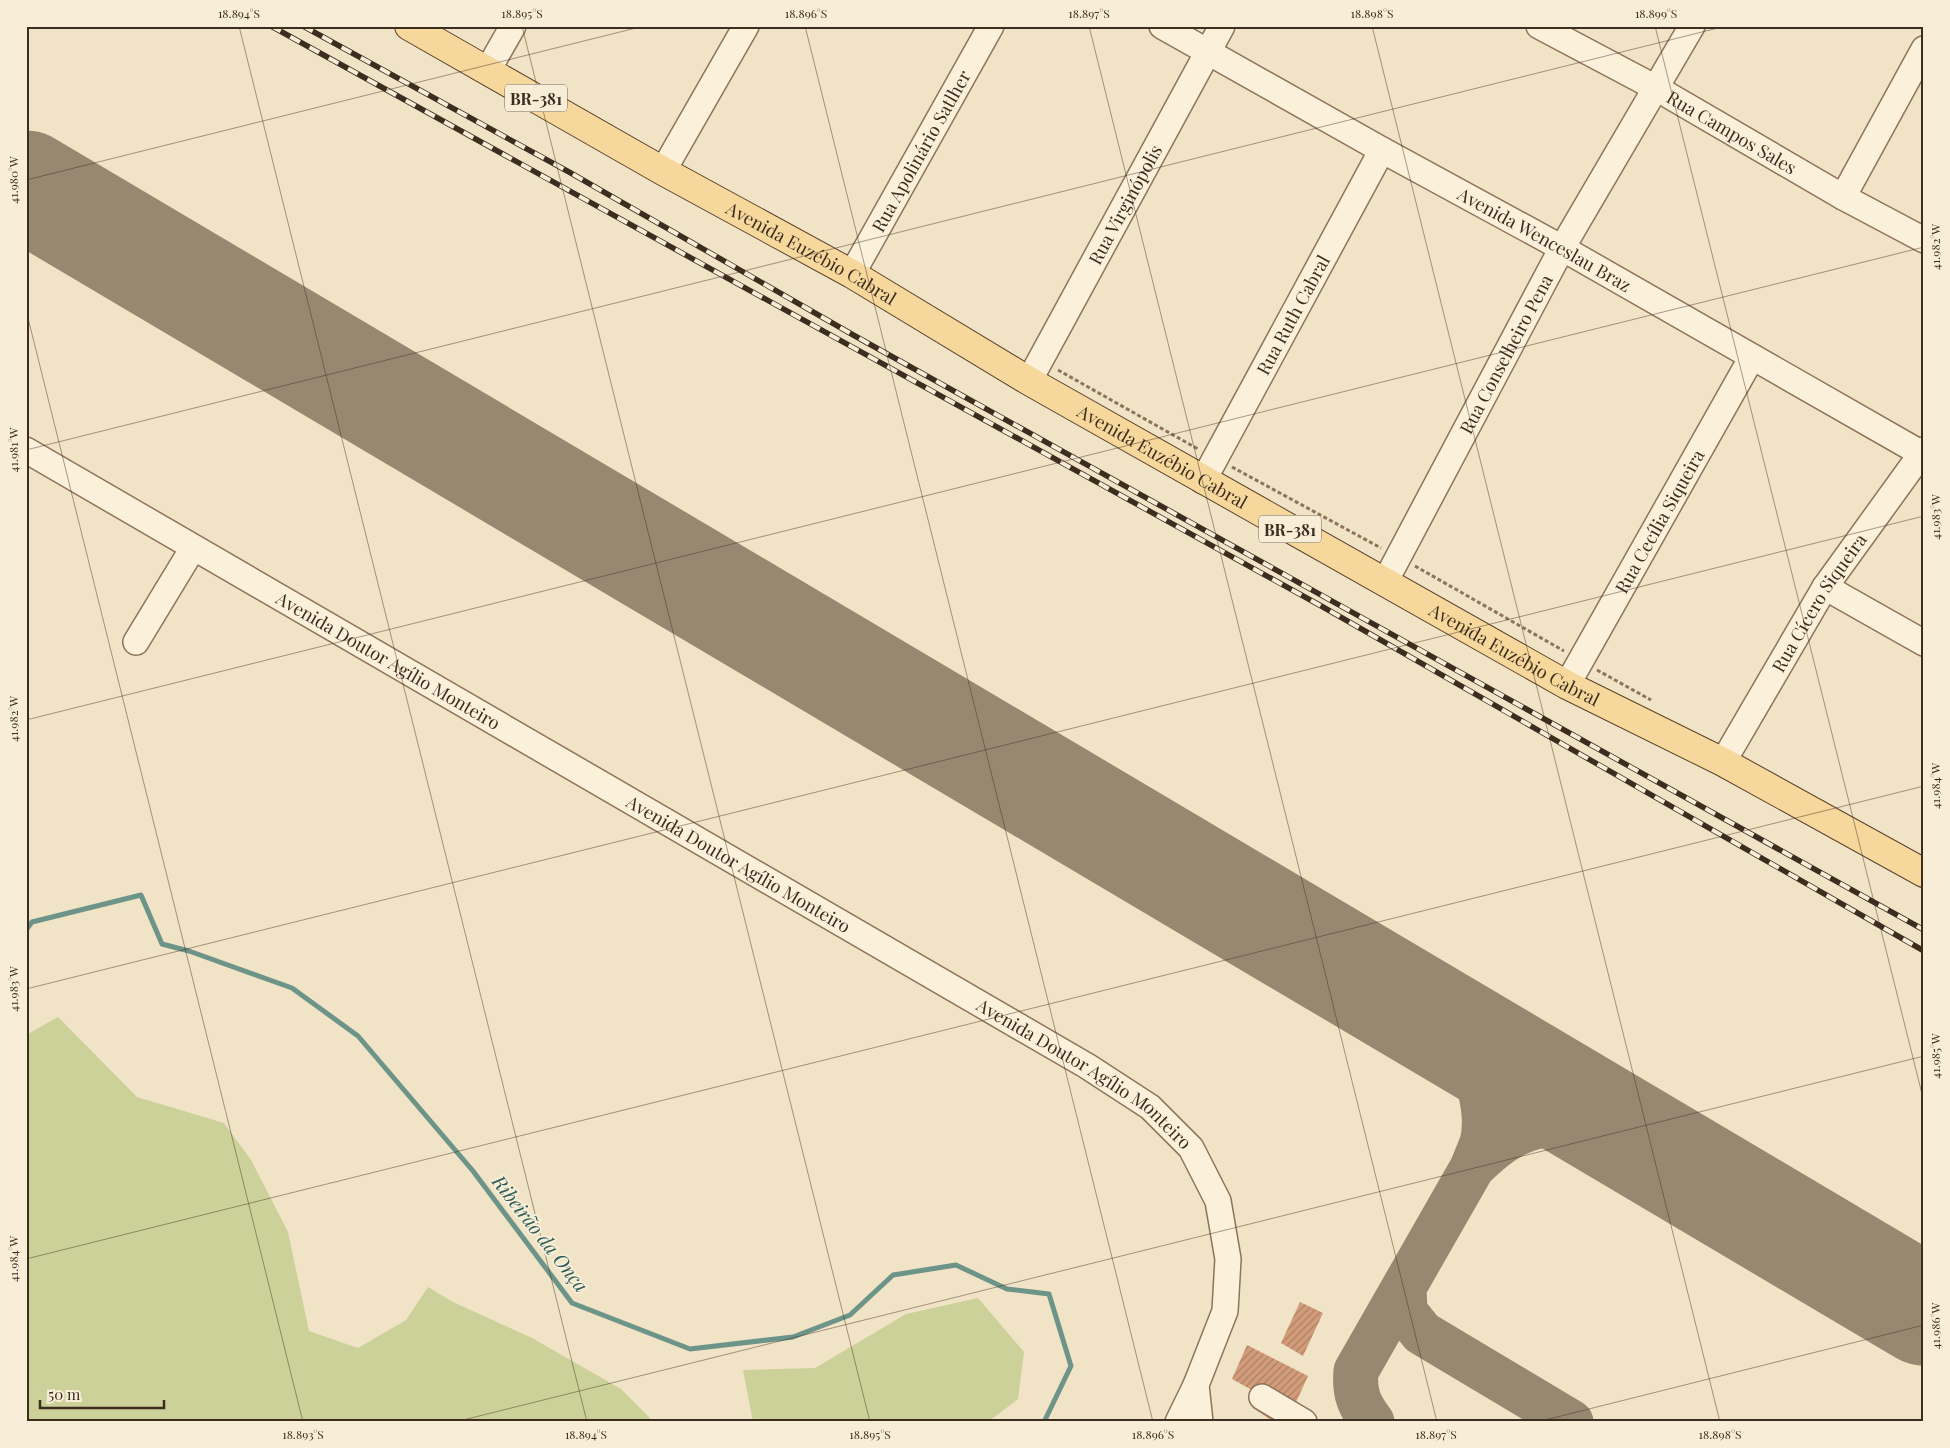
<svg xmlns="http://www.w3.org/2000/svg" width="1950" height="1448" viewBox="0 0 1950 1448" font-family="'Playfair Display',serif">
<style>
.green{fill:#ccd199}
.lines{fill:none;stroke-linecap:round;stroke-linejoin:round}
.stream{stroke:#6d9489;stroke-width:5}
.taxiway{stroke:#978872;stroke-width:45}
.runway{stroke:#978872;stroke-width:111}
.building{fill:url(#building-hatch)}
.minor-casing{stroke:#8e745a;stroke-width:28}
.major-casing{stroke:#5c422e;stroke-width:30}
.path{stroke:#8e745a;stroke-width:3;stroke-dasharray:4 2.5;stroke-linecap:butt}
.minor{stroke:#fbf0da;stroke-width:25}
.major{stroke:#f6d79c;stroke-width:28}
.rail-casing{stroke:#3d2d1f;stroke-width:5.5}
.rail{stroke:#f8edd6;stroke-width:4;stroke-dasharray:11;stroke-linecap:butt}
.ticks{fill:none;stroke:#3d2d1f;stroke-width:1;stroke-opacity:0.45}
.labels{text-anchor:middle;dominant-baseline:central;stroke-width:4;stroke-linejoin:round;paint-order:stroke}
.shield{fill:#f8edd6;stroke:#756756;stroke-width:1}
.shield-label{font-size:16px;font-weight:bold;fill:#3d2d1f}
.street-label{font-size:18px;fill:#3d2d1f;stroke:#f8edd6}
.water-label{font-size:19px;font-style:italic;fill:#2d5e59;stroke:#f8edd6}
.neatline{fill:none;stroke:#3d2d1f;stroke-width:2}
.ticks-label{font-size:12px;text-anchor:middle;fill:#3d2d1f}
</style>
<defs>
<pattern id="building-hatch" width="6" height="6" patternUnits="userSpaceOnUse" patternTransform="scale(1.25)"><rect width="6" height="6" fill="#d29c7a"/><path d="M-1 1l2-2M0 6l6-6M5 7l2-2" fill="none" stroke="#ac8063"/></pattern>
</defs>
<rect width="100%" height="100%" fill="#f1e3c6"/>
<path class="green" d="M58,1017L137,1097L224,1123L251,1160L288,1232L309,1331L358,1348L406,1320L428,1287L453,1302L532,1338L621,1389L654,1422H26V1035Z
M978,1298L1024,1352L1018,1399L988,1422H753L743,1370L815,1368L906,1314Z"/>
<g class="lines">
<path class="stream" d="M26,930L32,922L141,895L162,944L189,951L292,988L358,1036L473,1171L572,1303L690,1349L793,1337L850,1315L893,1275L956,1265L1007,1289L1049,1294L1071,1366L1044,1422"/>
<path class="taxiway" d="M1427,1016C1439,1027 1453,1037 1463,1051C1479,1073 1489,1116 1482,1143C1479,1151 1475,1160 1472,1168
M1404,1288L1405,1312L1422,1333L1571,1422
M1372,1422C1359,1405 1354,1393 1356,1371L1472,1168C1502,1138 1527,1122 1570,1123C1576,1123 1584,1122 1590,1123C1606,1127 1627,1138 1644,1144"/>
<path class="runway" d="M26,186L1924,1310"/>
</g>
<path class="building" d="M1300,1302L1323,1313L1303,1356L1281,1343Z
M1247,1345L1308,1376L1287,1422H1274L1253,1408L1259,1394L1232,1379Z"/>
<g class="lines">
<defs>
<g id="minor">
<path id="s1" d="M1162,26L1382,150L1562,248L1924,455"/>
<path id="s2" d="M1539,26L1656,88L1843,197L1924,240"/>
<path d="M488,70L513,26"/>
<path d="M663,171L746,26"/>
<path d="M1843,197L1924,49"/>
<path id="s3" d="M852,274L991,26"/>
<path id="s4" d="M1029,381L1222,26"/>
<path id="s5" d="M26,450L1087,1066L1150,1107L1191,1148L1218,1201L1228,1259L1225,1311L1196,1385L1200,1422"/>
<path id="s6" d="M1203,481L1382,150"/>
<path id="s7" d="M1385,582L1562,248L1692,26"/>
<path d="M1825,587L1924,643"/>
<path d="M136,642L193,548"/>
<path id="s8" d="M1567,685L1752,357"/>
<path id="s9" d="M1723,762L1825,587L1924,450"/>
<path d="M1262,1397L1304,1422"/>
<path d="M1178,1422L1196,1385"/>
</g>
<g id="major">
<path id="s10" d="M409,26L663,171L852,274L1029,381L1567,685L1723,762L1924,873"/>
</g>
</defs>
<use href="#minor" class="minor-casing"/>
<use href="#major" class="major-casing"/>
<path class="path" d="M1058,370L1198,449
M1232,467L1381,548
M1415,566L1564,651
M1597,670L1651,700"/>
<use href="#minor" class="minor"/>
<use href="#major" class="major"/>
<defs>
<path id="rail" d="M271,26L1323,607L1924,951
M303,26L569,172L855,336L1924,930"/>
</defs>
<use href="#rail" class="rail-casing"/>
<use href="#rail" class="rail"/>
</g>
<path class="ticks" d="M239,26L587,1422M522,26L870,1422M805,26L1153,1422M1089,26L1437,1422M1372,26L1720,1422M1655,26L1924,1102M26,180L644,26M26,310L303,1422M26,450L1726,26M26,720L1924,247M26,989L1924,516M26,1259L1924,786M455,1422L1924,1056M1537,1422L1924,1325"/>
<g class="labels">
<g class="shield">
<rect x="505" y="84.5" width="62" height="27" rx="4"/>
<rect x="1259" y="515.5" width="62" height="27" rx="4"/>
</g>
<g class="shield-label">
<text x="536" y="98">BR-381</text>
<text x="1290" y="529">BR-381</text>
</g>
<g class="street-label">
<text stroke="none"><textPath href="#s2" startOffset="220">Rua Campos Sales</textPath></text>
<text stroke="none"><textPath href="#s3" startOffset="141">Rua Apolinário Satlher</textPath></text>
<text stroke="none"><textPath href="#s4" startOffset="201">Rua Virginópolis</textPath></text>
<text stroke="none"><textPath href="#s1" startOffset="438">Avenida Wenceslau Braz</textPath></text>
<text stroke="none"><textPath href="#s10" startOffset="462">Avenida Euzébio Cabral</textPath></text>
<text stroke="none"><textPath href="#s6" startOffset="189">Rua Ruth Cabral</textPath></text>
<text stroke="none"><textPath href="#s7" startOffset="258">Rua Conselheiro Pena</textPath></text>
<text stroke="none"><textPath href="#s10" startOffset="868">Avenida Euzébio Cabral</textPath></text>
<text stroke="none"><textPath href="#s8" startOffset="188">Rua Cecília Siqueira</textPath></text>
<text stroke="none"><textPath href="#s9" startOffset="186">Rua Cícero Siqueira</textPath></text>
<text stroke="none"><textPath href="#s10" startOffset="1272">Avenida Euzébio Cabral</textPath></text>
<text stroke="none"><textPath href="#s5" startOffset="419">Avenida Doutor Agílio Monteiro</textPath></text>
<text stroke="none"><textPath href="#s5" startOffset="824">Avenida Doutor Agílio Monteiro</textPath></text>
<text stroke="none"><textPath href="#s5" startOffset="1229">Avenida Doutor Agílio Monteiro</textPath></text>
</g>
<g class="water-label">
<text transform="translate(541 1233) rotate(52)">Ribeirão da Onça</text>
</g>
</g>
<rect width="1950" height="1448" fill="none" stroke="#f8edd6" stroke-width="55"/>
<path d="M40 1400v8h124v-8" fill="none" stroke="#3d2d1f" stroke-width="2.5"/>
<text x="48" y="1400" font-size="15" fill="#3d2d1f" stroke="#f8edd6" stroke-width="4" paint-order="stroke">50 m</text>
<rect x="28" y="28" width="1894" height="1392" class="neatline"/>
<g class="ticks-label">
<text x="239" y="18">18.894°S</text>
<text x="522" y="18">18.895°S</text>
<text x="806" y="18">18.896°S</text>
<text x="1089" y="18">18.897°S</text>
<text x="1372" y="18">18.898°S</text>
<text x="1656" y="18">18.899°S</text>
<text transform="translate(14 180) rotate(-90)" y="4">41.980°W</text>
<text transform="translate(1936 247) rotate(-90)" y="4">41.982°W</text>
<text transform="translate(14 450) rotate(-90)" y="4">41.981°W</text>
<text transform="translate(1936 517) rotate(-90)" y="4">41.983°W</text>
<text transform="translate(14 719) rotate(-90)" y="4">41.982°W</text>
<text transform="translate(1936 786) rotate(-90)" y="4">41.984°W</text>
<text transform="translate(14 989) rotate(-90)" y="4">41.983°W</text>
<text transform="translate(1936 1056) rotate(-90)" y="4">41.985°W</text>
<text transform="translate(14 1259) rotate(-90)" y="4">41.984°W</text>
<text transform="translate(1936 1326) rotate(-90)" y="4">41.986°W</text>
<text x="303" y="1439">18.893°S</text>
<text x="586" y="1439">18.894°S</text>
<text x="870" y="1439">18.895°S</text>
<text x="1153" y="1439">18.896°S</text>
<text x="1436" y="1439">18.897°S</text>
<text x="1720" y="1439">18.898°S</text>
</g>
</svg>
